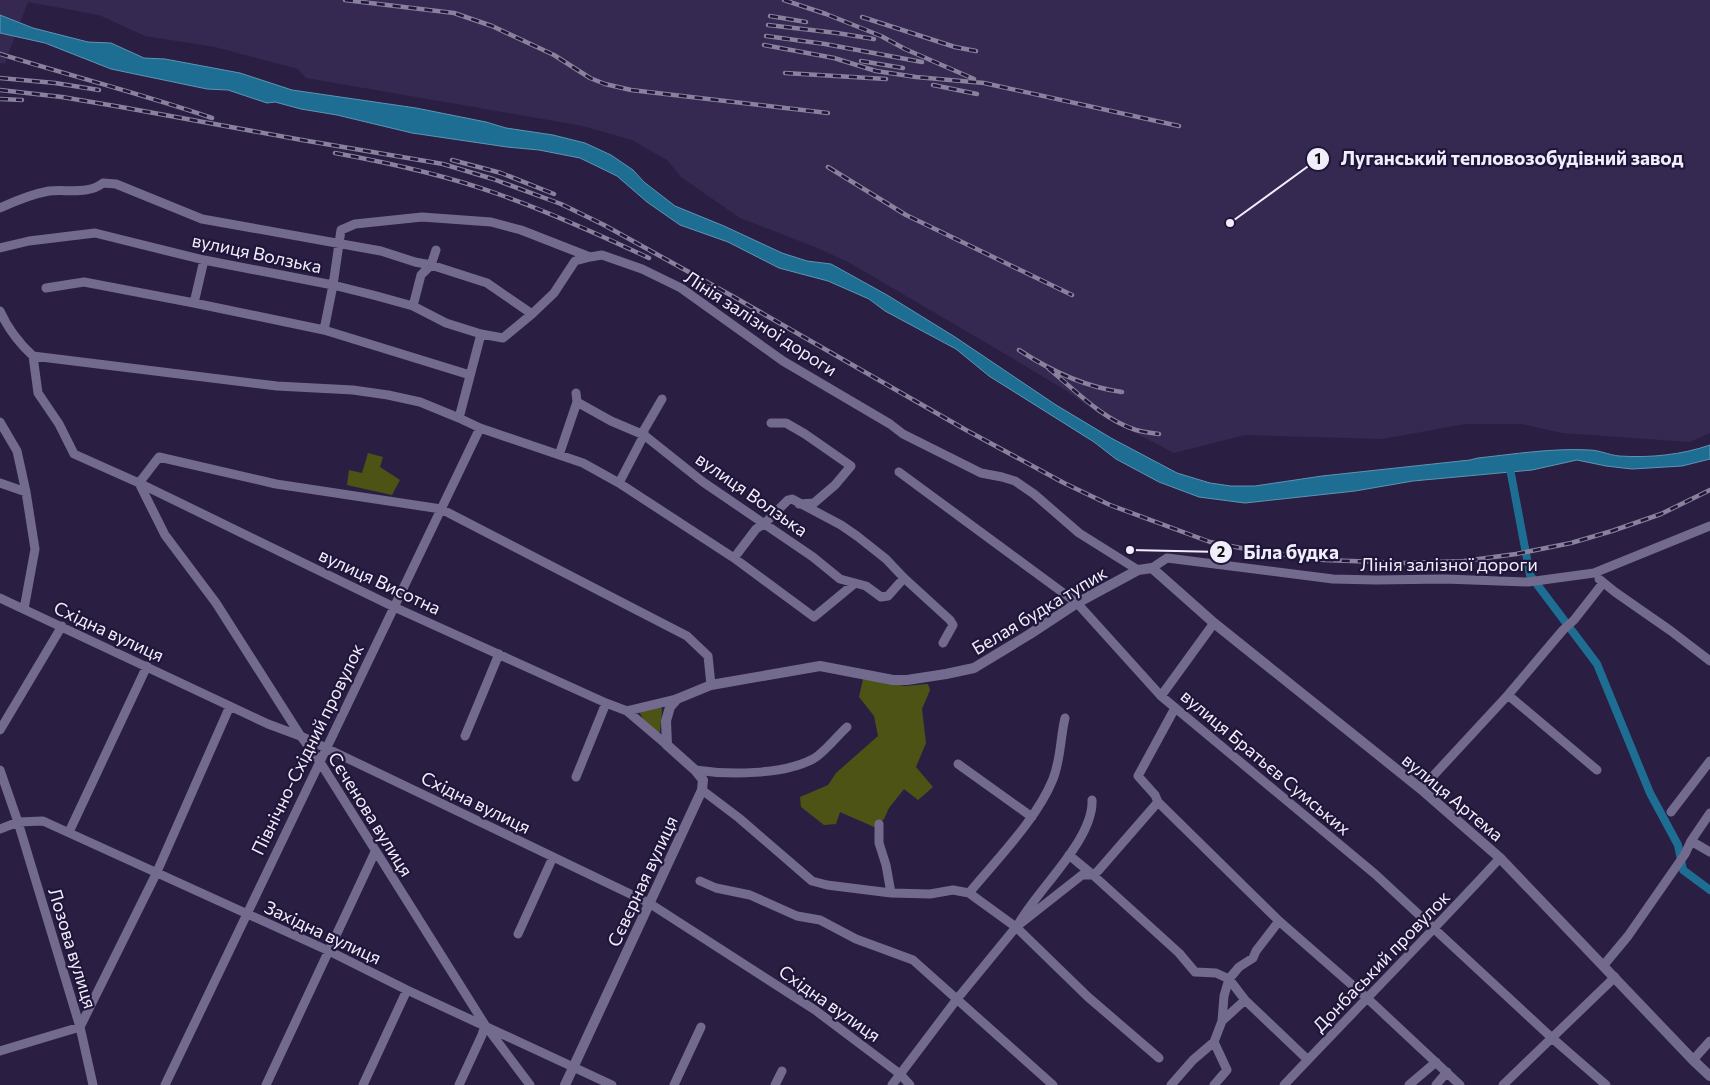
<svg xmlns="http://www.w3.org/2000/svg" width="1710" height="1085" viewBox="0 0 1710 1085" font-family="Commissioner,sans-serif">
<style>
.built{fill:#352952}
.green{fill:#4d5315}
.water{fill:#1e6e94;stroke:#5d94b3}
.lines{fill:none;stroke-linecap:round;stroke-linejoin:round}
.canal{stroke:#1e6e94;stroke-width:8}
.minor{stroke:#736b8d;stroke-width:9}
.tertiary{stroke:#736b8d;stroke-width:10}
.rail-casing{stroke:#89829c;stroke-width:4.5}
.rail{stroke:#201639;stroke-width:2.5;stroke-dasharray:8;stroke-linecap:butt}
.labels{text-anchor:middle;dominant-baseline:central;stroke-width:4.5;stroke-linejoin:round;paint-order:stroke}
.street-label{font-size:18px;fill:#f1eefc;stroke:#201639}
.leader{fill:none;stroke:#f1eefc;stroke-width:2}
.callout-dot{fill:#f1eefc;stroke:#201639;stroke-width:2}
.mark-label{font-size:15px;text-anchor:middle;font-weight:bold;fill:#111}
.callout-label{font-size:19px;text-anchor:middle;font-weight:bold;fill:#f1eefc;stroke:#201639;stroke-width:4.5;stroke-linejoin:round;paint-order:stroke}
</style>
<rect width="100%" height="100%" fill="#2a1f43"/>
<path class="built" d="M0,0H1710V433L1690,442L1562,433L1522,424H1465L1382,439L1245,435L1174,453L1101,415L1062,388L1002,352L848,262L815,247L740,218L681,177L667,160L632,140L583,126L306,78L298,69L215,47L145,36L99,15L28,2L5,63H0Z"/>
<path class="green" d="M368,453L383,457L380,467L400,480L392,495L347,485L349,470L362,473Z
M863,679L905,686L928,684L930,690L922,709L926,743L916,767L933,787L918,800L904,789L889,808L884,819L874,827L840,812L836,824L824,825L801,807L800,797L828,785L836,773L878,736L874,716L859,697Z
M661,707L662,710L660,732H657L643,719L640,713L641,711Z"/>
<path class="water" d="M0,15L33,28L88,42L111,43L144,58L165,59L240,73L292,90L416,108L486,122L506,128L553,135L585,143L611,155L633,170L644,182L675,206L724,226L782,253L807,261L831,264L887,295L955,337L1056,405L1111,438L1177,473L1210,483L1231,486H1255L1322,476L1470,460L1478,458C1515,454 1552,448 1589,450C1599,450 1609,455 1619,456C1650,458 1681,455 1710,445V459L1682,466L1632,469L1606,466L1577,460L1532,470L1413,481L1355,491L1245,503L1199,497L1159,482L1116,459L1094,442L989,376L956,349L885,311L869,299L828,281L779,268L728,242L680,225L647,202L617,176L580,158L539,150L507,147L412,133L337,115L301,109L275,102L267,103L228,90L207,89L111,69L45,43L0,33Z"/>
<g class="lines">
<path class="canal" d="M1509,463L1530,575L1597,664L1650,793L1678,845L1683,870L1710,890"/>
<path class="minor" d="M0,208C15,201 32,194 49,191C67,189 88,195 103,183L116,184L202,219L381,251L415,262L431,265L487,283L532,314
M0,248L29,241L95,233L204,260L333,285L373,295L413,306L446,323L481,334L503,338L532,314L554,293L575,261L590,257
M46,288L84,282L194,303L324,330L470,375
M194,303L204,260
M413,306L421,275L431,265L436,250
M0,311C8,329 19,343 33,356L277,386L353,390L388,395L420,402L459,418L480,428L583,463L619,483L734,558L814,617L854,584
M324,330L333,285L341,230L355,224L422,217L491,222L521,230L590,257L602,255L642,269L681,288L783,361L890,424L903,434L981,473L1002,477L1015,481L1034,494L1079,533L1138,570
M33,356L38,393L59,424L74,454L139,483L394,607L606,703L627,711L677,699
M577,402L611,421L644,435L703,482L813,557L840,579L866,586L881,597L888,596L904,578
M459,418L481,334
M0,422L17,451L26,492L35,549L24,609
M771,423H786L805,434L851,466L835,485L814,503L799,504
M559,455L577,402L576,393
M899,472L1077,603L1161,696L1375,874L1552,1038L1606,1085
M0,483L26,492
M619,483L644,435V430L662,399
M734,558L756,529L765,523L788,500L792,499L841,525L857,536L886,559L904,578L950,620L953,625L943,643
M1152,568L1167,558L1333,579L1376,580L1445,579L1528,582L1594,573L1710,526
M1599,579L1615,592L1671,631L1710,661
M0,598L268,724L303,737L649,903L815,1010L900,1074L910,1085
M1508,695L1597,770
M1161,696L1214,623
M1175,708L1138,776L1155,795L1158,802L1279,921L1367,998L1460,1085
M627,711L667,745
M0,730L62,626
M465,736L499,654
M958,764L1032,817
M0,770L18,822L80,1027L93,1085
M695,770C728,775 783,775 813,759C823,754 838,735 847,727
M576,777L606,703
M1421,789L1508,695L1563,630L1574,620L1603,583
M702,790L739,818L812,881L827,885L891,893L930,894L953,890L969,893L1016,927L1088,997L1159,1058
M1671,812L1710,761
M879,824V843L886,865L891,893
M0,829L18,822L43,821L329,951L407,990L612,1085
M69,832L147,666
M1691,841L1710,852
M1069,855L1093,875L1179,953L1195,972L1216,973L1229,979L1245,1000L1308,1060
M700,881L716,888L750,895L797,916L820,920L856,939L913,960L1053,1085
M969,893C997,859 1037,819 1053,779C1061,759 1060,739 1065,718
M1019,923C1038,889 1094,839 1092,800
M518,934L553,857
M1603,966L1628,936L1676,867L1685,854L1691,841L1710,813
M1222,1021L1224,996L1229,979L1239,967L1253,958L1256,951L1279,921
M0,1051L80,1027L156,874L230,706
M1693,1060L1710,1041
M165,1085L480,428
M266,1085L375,852
M363,1085L407,990
M459,1085L482,1035L485,1025
M530,1085L485,1025L320,762L300,735L216,603L165,535L139,483L159,457L276,484L441,509L687,636L708,656L711,685
M674,1085L701,1027
M775,1085L782,1071
M892,1085L957,999L1016,927L1082,875H1093L1098,871L1158,802
M1171,1085L1193,1060L1214,1042
M1214,1085L1227,1070L1214,1042L1222,1021L1245,1000
M1284,1085C1356,1009 1429,935 1500,858
M1409,1085L1436,1062
M1436,1085L1447,1072
M1503,1085L1615,977"/>
<path class="tertiary" d="M565,1085L702,790L703,780L695,770L667,745L666,721L670,707L677,699L711,685L820,666L893,680H907L946,674L974,668L1030,634L1077,603L1138,570L1152,568L1214,623L1421,789L1500,858L1693,1060L1710,1076"/>
<defs>
<path id="rail" d="M345,0L454,13L492,26L554,55L590,78L605,84L631,90L828,113
M784,0L826,14L881,36L905,49L974,79
M770,16L806,22
M862,17L955,47L976,51
M768,25L837,33L874,39
M766,36L825,44L922,62
M764,45L834,58L876,71L916,77L984,83L1179,126
M0,54C71,76 142,94 212,118
M861,61L903,68
M785,73L886,79
M0,78L55,83L99,90
M933,85L977,94
M0,90L62,97L121,107L302,140L443,164L493,179L561,204L604,225L734,297L966,430L1064,483L1110,505L1210,542L1251,550L1324,560L1405,563L1464,561L1516,554L1571,543L1612,531L1661,514L1710,490
M0,99L22,100
M335,153C390,163 445,175 498,194C550,212 600,235 649,258
M452,160L501,173L554,194
M828,167L906,215L1072,295
M1019,350C1051,371 1084,387 1122,392
M1048,368C1075,390 1102,419 1136,430C1143,432 1151,433 1159,434"/>
</defs>
<use href="#rail" class="rail-casing"/>
<use href="#rail" class="rail"/>
</g>
<g class="labels">
<g class="street-label">
<text transform="translate(257 253) rotate(12)">вулиця Волзька</text>
<text transform="translate(761 323) rotate(33)">Лінія залізної дороги</text>
<text transform="translate(752 494) rotate(35)">вулиця Волзька</text>
<text x="1449" y="564">Лінія залізної дороги</text>
<text transform="translate(380 581) rotate(25)">вулиця Висотна</text>
<text transform="translate(1039 610) rotate(-31)">Белая будка тупик</text>
<text transform="translate(109 631) rotate(25)">Східна вулиця</text>
<text transform="translate(307 749) rotate(-64)">Північно-Східний провулок</text>
<text transform="translate(1266 762) rotate(40)">вулиця Братьєв Сумських</text>
<text transform="translate(1453 797) rotate(40)">вулиця Артема</text>
<text transform="translate(476 802) rotate(26)">Східна вулиця</text>
<text transform="translate(371 814) rotate(58)">Сєченова вулиця</text>
<text transform="translate(642 881) rotate(-65)">Сєвєрная вулиця</text>
<text transform="translate(323 932) rotate(25)">Західна вулиця</text>
<text transform="translate(73 948) rotate(73)">Лозова вулиця</text>
<text transform="translate(1381 961) rotate(-46)">Донбаський провулок</text>
<text transform="translate(830 1003) rotate(35)">Східна вулиця</text>
</g>
</g>
<path class="leader" d="M1230 223L1318 159M1130 550L1221 552"/>
<g class="callout-dot">
<circle cx="1230" cy="223" r="5"/>
<circle cx="1130" cy="550" r="5"/>
<circle cx="1318" cy="159" r="12"/>
<circle cx="1221" cy="552" r="12"/>
</g>
<g class="mark-label">
<text x="1318" y="164">1</text>
<text x="1221" y="557">2</text>
</g>
<g class="callout-label">
<text x="1512" y="165">Луганський тепловозобудівний завод</text>
<text x="1291" y="559">Біла будка</text>
</g>
</svg>
